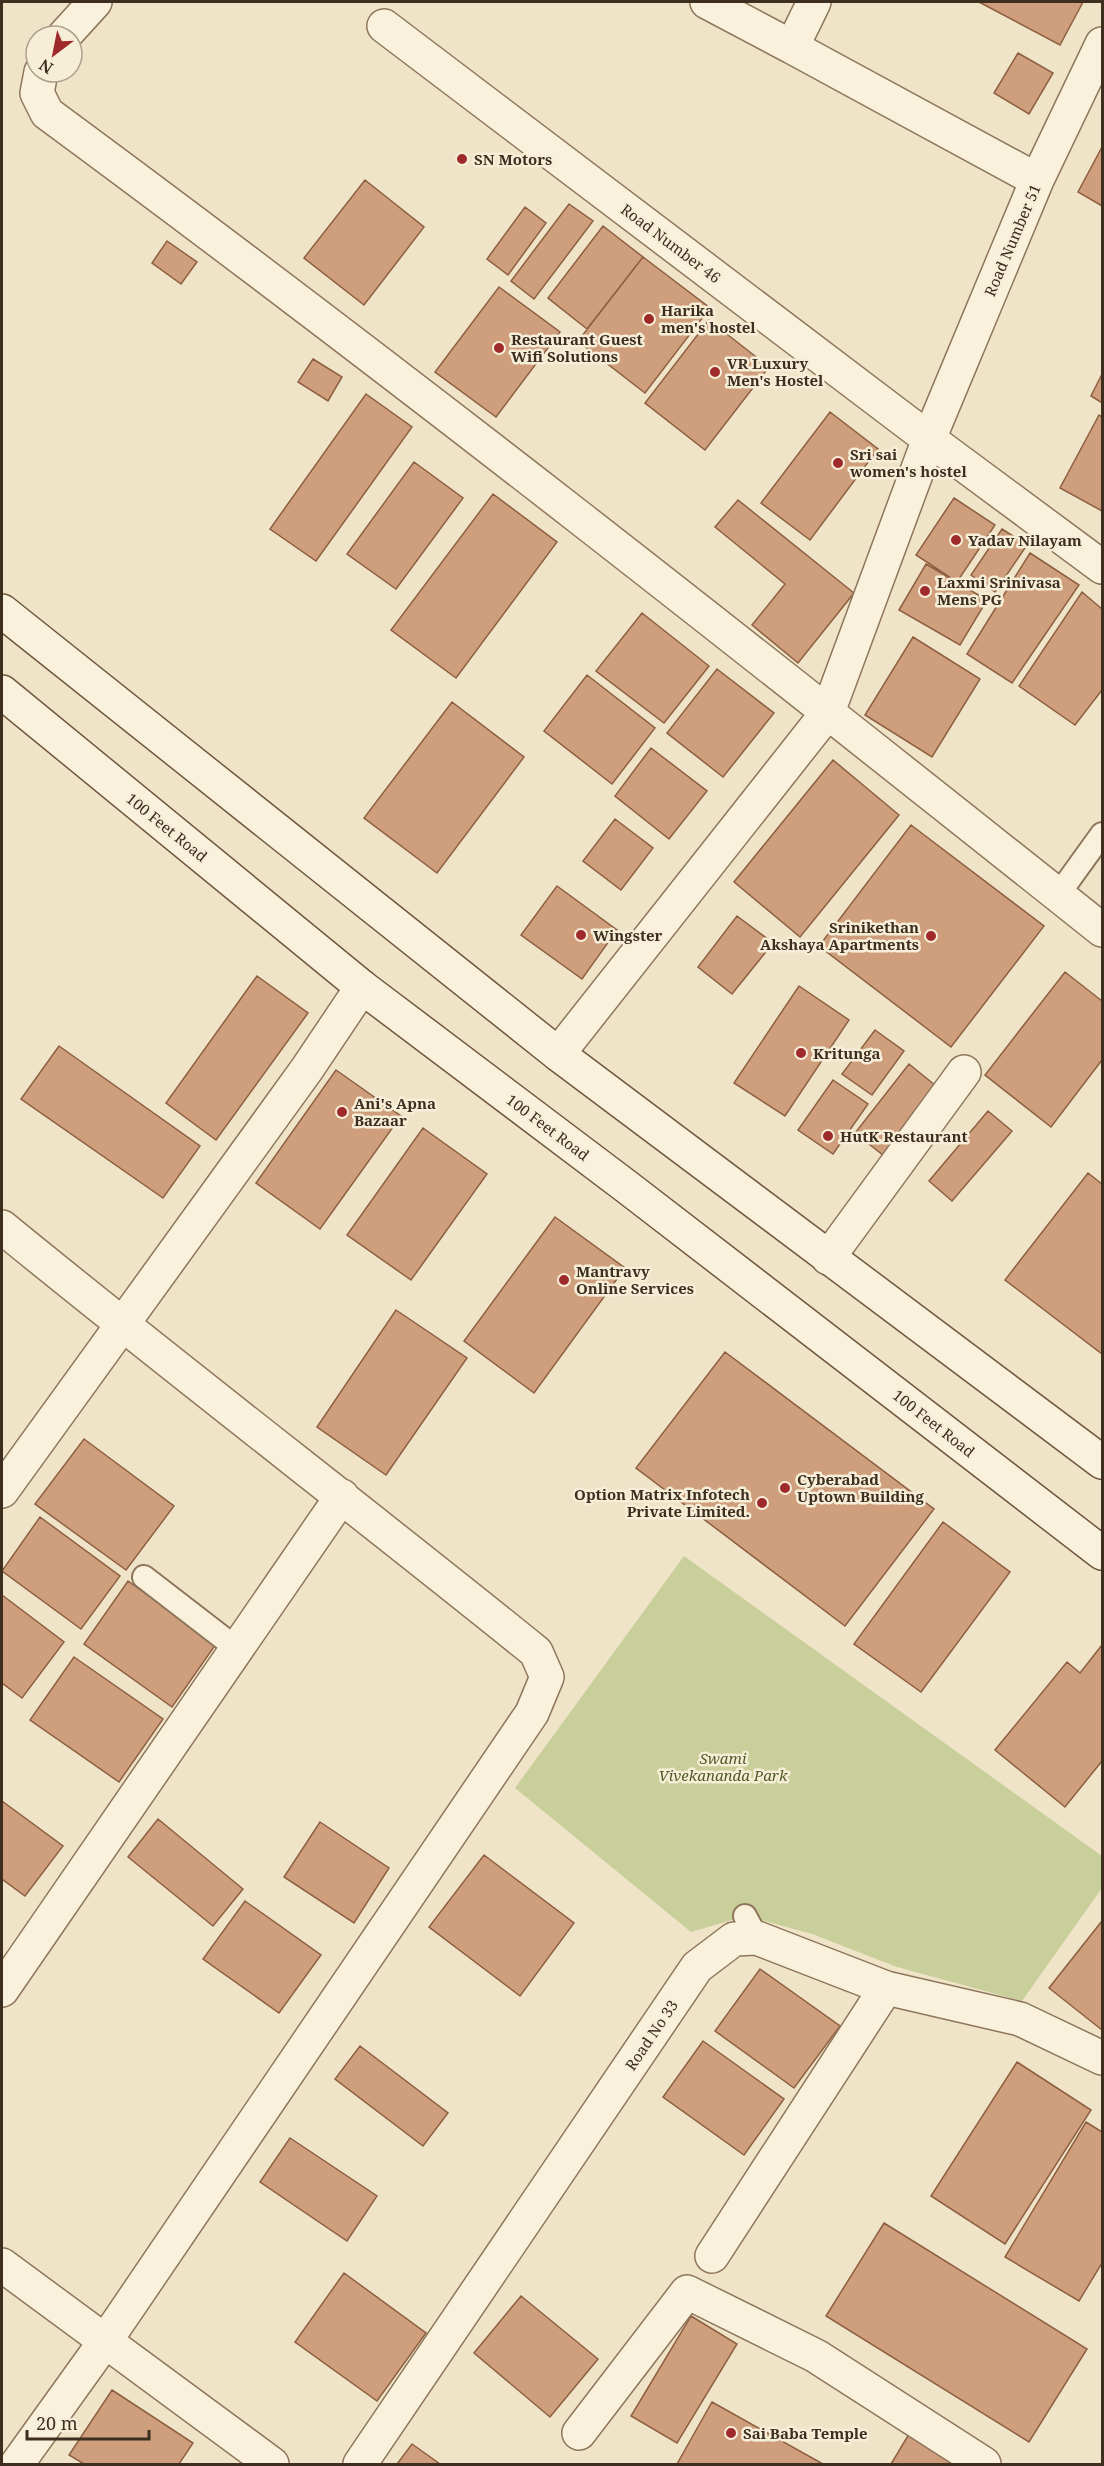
<svg xmlns="http://www.w3.org/2000/svg" width="1104" height="2466" viewBox="0 0 1104 2466" font-family="'Noto Serif',serif">
<style>
.green{fill:#c9cf9b}
.building{fill:#cf9f7d;stroke:#8d5f41;stroke-width:1.5}
.lines{fill:none;stroke-linecap:round;stroke-linejoin:round}
.lane-casing{stroke:#8d765c;stroke-width:26}
.street-casing{stroke:#8d765c;stroke-width:36}
.secondary-casing{stroke:#6f573f;stroke-width:36}
.lane{stroke:#faf1dc;stroke-width:22}
.street{stroke:#faf1dc;stroke-width:33}
.secondary{stroke:#faf1dc;stroke-width:33}
.poi-dot{fill:#9e2a2b;stroke:#f7eed8;stroke-width:2}
.labels{text-anchor:middle;dominant-baseline:central;stroke-width:5;stroke-linejoin:round;paint-order:stroke}
.poi-label{font-size:15px;font-weight:bold;fill:#3d2e20;stroke:#f7eed8;text-anchor:start}
.street-label{font-size:15px;fill:#3d2e20;stroke:#f7eed8}
.park-label{font-size:15px;font-style:italic;fill:#4d5a26;stroke:#f7eed8}
</style>
<rect width="100%" height="100%" fill="#f0e4c8"/>
<path class="green" d="M684,1556L1102,1856V1888L1022,2001L897,1967L812,1934L746,1916L691,1932L515,1788Z"/>
<path class="building" d="M979,2H1083L1060,45Z
M1018,53L1053,73L1029,114L994,93Z
M1102,147V206L1078,192Z
M365,180L424,227L364,305L304,258Z
M569,204L593,221L534,299L511,281Z
M525,207L546,223L508,275L487,259Z
M603,226L643,257L587,329L548,298Z
M167,241L197,262L181,284L152,263Z
M643,257L710,308L645,393L578,341Z
M499,287L560,332L496,417L435,372Z
M709,320L769,367L705,450L645,403Z
M313,359L342,377L328,401L298,382Z
M1102,374V403L1091,396Z
M366,394L412,427L316,561L270,529Z
M830,412L878,449L810,540L761,503Z
M1099,415L1102,417V511L1060,488Z
M414,462L463,498L396,589L347,554Z
M493,494L557,542L456,678L391,630Z
M954,498L995,525L957,582L916,555Z
M738,500L854,593L798,663L752,625L785,584L715,527Z
M1002,529L1027,545L995,592L971,575Z
M1030,553L1079,585L1012,683L967,654Z
M926,564L987,600L960,645L899,610Z
M1082,592L1102,609V690L1075,725L1019,686Z
M642,613L709,666L664,723L596,671Z
M913,637L980,679L932,757L865,715Z
M717,669L774,713L723,777L667,733Z
M587,675L655,728L612,784L544,731Z
M452,702L524,757L437,873L364,818Z
M651,748L707,791L669,839L615,796Z
M833,760L899,815L800,937L734,882Z
M615,819L653,848L621,890L583,861Z
M911,825L1044,926L951,1047L819,946Z
M557,886L617,930L582,979L521,935Z
M737,916L773,943L732,994L698,967Z
M1065,972L1102,1001V1060L1051,1127L985,1075Z
M257,976L308,1013L216,1140L166,1103Z
M799,986L849,1020L785,1116L734,1083Z
M875,1030L904,1051L872,1095L842,1074Z
M59,1046L200,1146L163,1198L21,1099Z
M909,1064L941,1090L888,1159L855,1133Z
M336,1070L401,1116L320,1229L256,1183Z
M833,1080L868,1104L833,1154L798,1130Z
M988,1111L1012,1131L952,1201L929,1181Z
M423,1128L487,1174L411,1280L347,1235Z
M1088,1173L1102,1184V1354L1005,1280Z
M555,1217L625,1268L534,1393L464,1341Z
M396,1310L467,1358L386,1475L317,1427Z
M725,1352L934,1509L845,1626L636,1468Z
M84,1439L174,1506L126,1570L35,1504Z
M40,1517L120,1576L81,1629L2,1571Z
M943,1522L1010,1572L921,1692L854,1644Z
M128,1581L216,1644L172,1707L84,1644Z
M2,1595L64,1642L22,1698L2,1683Z
M1102,1645V1761L1065,1807L995,1750L1067,1662L1080,1673Z
M74,1657L163,1719L119,1782L30,1720Z
M2,1801L63,1846L25,1896L2,1879Z
M158,1819L243,1889L213,1926L128,1857Z
M320,1822L389,1868L354,1923L284,1877Z
M484,1855L574,1923L520,1996L429,1927Z
M245,1901L321,1955L279,2013L203,1959Z
M1102,1921V2030L1049,1988Z
M760,1969L840,2026L794,2088L715,2031Z
M703,2041L784,2099L744,2155L663,2097Z
M360,2046L448,2113L423,2146L335,2079Z
M1017,2062L1091,2110L1005,2244L931,2196Z
M1086,2122L1102,2132V2263L1079,2301L1005,2257Z
M290,2138L377,2196L347,2241L260,2182Z
M884,2223L1087,2349L1029,2442L826,2316Z
M344,2273L426,2333L377,2401L295,2342Z
M521,2296L598,2359L550,2417L474,2353Z
M691,2316L737,2344L677,2443L631,2416Z
M112,2390L193,2443L179,2464H84L69,2455Z
M712,2402L823,2464H677Z
M909,2434L957,2464H891Z
M412,2444L440,2464H397Z"/>
<g class="lines">
<defs>
<path id="lane" d="M1058,895L1102,834
M144,1577L236,1648
M745,1916L757,1938"/>
<path id="street" d="M707,2L792,47
M814,2L792,47L1037,180
M384,26L929,439L1102,567
M64,36L95,2
M41,72L37,93L47,113C405,377 754,653 1102,930
M558,1054L828,712L929,439L1037,180L1102,44
M2,1227C178,1371 359,1509 536,1652L547,1677L532,1713L106,2340L17,2464
M828,1258L964,1072
M2,1491L307,1069L362,987
M2,1990L342,1496
M712,2256L886,1988
M2,2265L272,2464
M579,2433L687,2292L816,2356L984,2464
M360,2464L697,1967L734,1939L757,1938L886,1988L1020,2019L1102,2058"/>
<path id="secondary" d="M2,611L558,1054L1102,1462
M2,692L362,987L627,1187L1102,1553"/>
</defs>
<use href="#lane" class="lane-casing"/>
<use href="#street" class="street-casing"/>
<use href="#secondary" class="secondary-casing"/>
<use href="#lane" class="lane"/>
<use href="#street" class="street"/>
<use href="#secondary" class="secondary"/>
</g>
<g class="poi-dot">
<circle cx="462" cy="159" r="6"/>
<circle cx="649" cy="319" r="6"/>
<circle cx="499" cy="348" r="6"/>
<circle cx="715" cy="372" r="6"/>
<circle cx="838" cy="463" r="6"/>
<circle cx="956" cy="540" r="6"/>
<circle cx="925" cy="591" r="6"/>
<circle cx="581" cy="935" r="6"/>
<circle cx="931" cy="936" r="6"/>
<circle cx="801" cy="1053" r="6"/>
<circle cx="342" cy="1112" r="6"/>
<circle cx="828" cy="1136" r="6"/>
<circle cx="564" cy="1280" r="6"/>
<circle cx="785" cy="1488" r="6"/>
<circle cx="762" cy="1503" r="6"/>
<circle cx="731" cy="2433" r="6"/>
</g>
<g class="labels">
<g class="poi-label">
<text x="474" y="159">SN Motors</text>
<text x="661" y="310">Harika<tspan x="661" dy="17">men's hostel</tspan></text>
<text x="511" y="339">Restaurant Guest<tspan x="511" dy="17">Wifi Solutions</tspan></text>
<text x="727" y="363">VR Luxury<tspan x="727" dy="17">Men's Hostel</tspan></text>
<text x="850" y="454">Sri sai<tspan x="850" dy="17">women's hostel</tspan></text>
<text x="968" y="540">Yadav Nilayam</text>
<text x="937" y="582">Laxmi Srinivasa<tspan x="937" dy="17">Mens PG</tspan></text>
<text x="919" y="927" text-anchor="end">Srinikethan<tspan x="919" dy="17">Akshaya Apartments</tspan></text>
<text x="593" y="935">Wingster</text>
<text x="813" y="1053">Kritunga</text>
<text x="354" y="1103">Ani's Apna<tspan x="354" dy="17">Bazaar</tspan></text>
<text x="840" y="1136">HutK Restaurant</text>
<text x="576" y="1271">Mantravy<tspan x="576" dy="17">Online Services</tspan></text>
<text x="797" y="1479">Cyberabad<tspan x="797" dy="17">Uptown Building</tspan></text>
<text x="750" y="1494" text-anchor="end">Option Matrix Infotech<tspan x="750" dy="17">Private Limited.</tspan></text>
<text x="743" y="2433">Sai Baba Temple</text>
</g>
<g class="street-label">
<text transform="translate(1012 240) rotate(-67)">Road Number 51</text>
<text transform="translate(671 243) rotate(37)">Road Number 46</text>
<text transform="translate(167 827) rotate(39)">100 Feet Road</text>
<text transform="translate(548 1127) rotate(37)">100 Feet Road</text>
<text transform="translate(934 1423) rotate(38)">100 Feet Road</text>
<text transform="translate(651 2035) rotate(-56)">Road No 33</text>
</g>
<g class="park-label">
<text x="723" y="1758">Swami<tspan x="723" dy="17">Vivekananda Park</tspan></text>
</g>
</g>
<rect width="1104" height="2466" fill="none" stroke="#3d2e20" stroke-width="6"/>
<g transform="translate(54 54) rotate(212)"><circle r="28" fill="#f7eed8" stroke="#ada18e" stroke-width="1.5"/>
<path d="M0-4.5L10 22L0 15L-10 22Z" fill="#9e2a2b"/>
<text y="-9" font-size="16" font-weight="bold" text-anchor="middle" fill="#3d2e20">N</text>
</g>
<path d="M27 2430v9h122v-9" fill="none" stroke="#3d2e20" stroke-width="3"/>
<text x="36" y="2430" font-size="18" fill="#3d2e20" stroke="#f7eed8" stroke-width="4.5" paint-order="stroke">20 m</text>
</svg>
